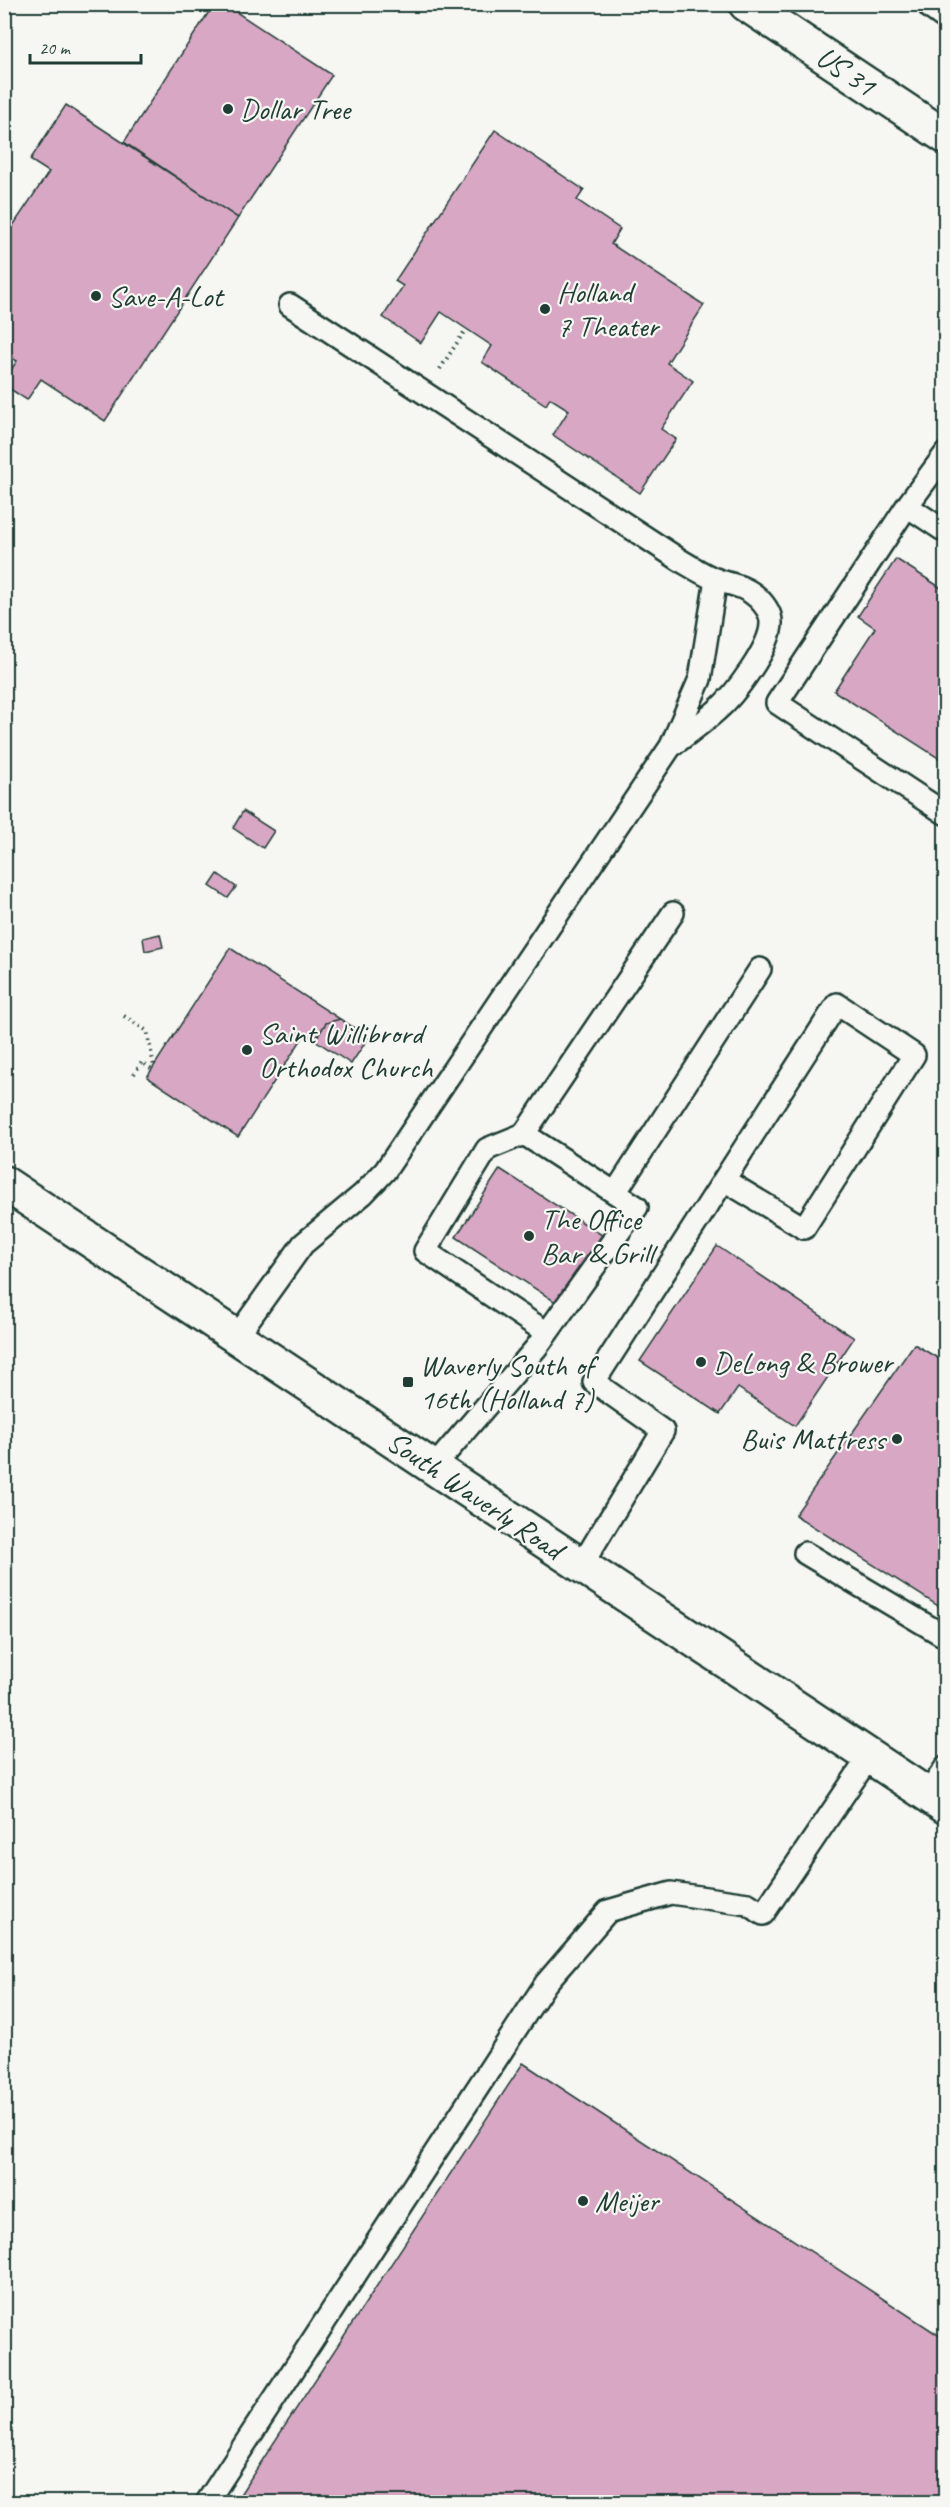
<svg xmlns="http://www.w3.org/2000/svg" width="950" height="2507" viewBox="0 0 950 2507" font-family="Caveat,sans-serif">
<style>
.building{fill:#d8a7c4;stroke:#1f3d34;stroke-width:1.5}
.lines{fill:none;stroke-linecap:round;stroke-linejoin:round}
.service-casing{stroke:#1f3d34;stroke-width:26}
.secondary-casing{stroke:#1f3d34;stroke-width:38}
.trunk-casing{stroke:#1f3d34;stroke-width:38}
.path{stroke:#1f3d34;stroke-width:4;stroke-dasharray:1.5 4.5;stroke-linecap:butt}
.service{stroke:#f6f6f2;stroke-width:21}
.secondary{stroke:#f6f6f2;stroke-width:33}
.trunk{stroke:#f6f6f2;stroke-width:33}
.poi-dot{fill:#1f3d34;stroke:#f6f6f2;stroke-width:2}
.labels{text-anchor:middle;dominant-baseline:central;stroke-width:4.5;stroke-linejoin:round;paint-order:stroke}
.street-label{font-size:30px;fill:#1f3d34;stroke:#f6f6f2}
.poi-label{font-size:30px;fill:#1f3d34;stroke:#f6f6f2;text-anchor:start}
</style>
<rect width="100%" height="100%" fill="#f6f6f2"/>
<filter id="ink" filterUnits="userSpaceOnUse"><feTurbulence type="fractalNoise" baseFrequency=".0167" numOctaves="2"/><feDisplacementMap in="SourceGraphic" scale="12" xChannelSelector="R" yChannelSelector="G"/><feConvolveMatrix kernelMatrix="1 2 1 2 8 2 1 2 1" color-interpolation-filters="sRGB"/></filter>
<g filter="url(#ink)">
<path class="building" d="M214,4H224L332,75L238,218L124,142Z
M66,105L238,218L105,421L41,379L27,400L4,385V380L17,361L4,353V239L49,172L30,160Z
M495,130L584,190L577,200L620,229L611,244L704,305L667,363L693,381L661,429L676,439L640,493L553,435L569,410L550,398L546,405L482,362L492,346L441,312L421,343L383,317L403,286L395,281Z
M896,559L946,591V763L834,691L875,628L858,616Z
M243,811L274,831L263,848L233,828Z
M218,874L236,887L228,898L210,886Z
M160,934L163,947L145,951L143,938Z
M230,948L340,1019L326,1023L315,1040L305,1034L238,1137L147,1077Z
M340,1019L369,1037L351,1064L315,1040L326,1023Z
M500,1169L602,1235L557,1303L456,1237Z
M717,1246L854,1338L795,1426L738,1388L720,1414L640,1361Z
M914,1344L946,1363V1611L795,1515Z
M523,2063L946,2340V2502H235Z"/>
<g class="lines">
<defs>
<path id="service" d="M290,305L680,560C692,567 704,575 717,580C732,585 746,586 758,598C764,604 771,613 771,622C772,646 734,696 716,711C703,723 687,734 673,745
M946,453L907,506L777,703L946,814
M907,506L946,532
M524,1134L673,913
M615,1193L760,969
M237,1336L303,1244L363,1194L385,1171L671,746L700,679L716,579
M433,1468L536,1348L547,1333L637,1207L524,1134L487,1149L425,1251L547,1333
M805,1553L946,1637
M581,1566L663,1431L594,1382L837,1004L914,1055L804,1228L724,1180
M927,1795L946,1767
M207,2502L546,1983L608,1911L671,1893L748,1904L763,1914L869,1757"/>
<path id="secondary" d="M4,1183L946,1807"/>
<path id="trunk" d="M746,4L946,137
M935,4L946,12"/>
</defs>
<use href="#service" class="service-casing"/>
<use href="#secondary" class="secondary-casing"/>
<use href="#trunk" class="trunk-casing"/>
<path class="path" d="M440,369L466,329
M124,1016L147,1031L154,1066
M134,1074L142,1062L152,1069"/>
<use href="#service" class="service"/>
<use href="#secondary" class="secondary"/>
<use href="#trunk" class="trunk"/>
</g>
</g>
<g class="poi-dot">
<circle cx="228" cy="109" r="6"/>
<circle cx="96" cy="296" r="6"/>
<circle cx="545" cy="309" r="6"/>
<circle cx="247" cy="1050" r="6"/>
<circle cx="529" cy="1236" r="6"/>
<circle cx="701" cy="1362" r="6"/>
<rect x="402" y="1376" width="12" height="12" rx="3"/>
<circle cx="897" cy="1439" r="6"/>
<circle cx="583" cy="2201" r="6"/>
</g>
<g class="labels">
<g class="street-label">
<text transform="translate(846 71) rotate(34)">US 31</text>
<text transform="translate(475 1495) rotate(34)">South Waverly Road</text>
</g>
<g class="poi-label">
<text x="240" y="109">Dollar Tree</text>
<text x="557" y="292">Holland<tspan x="557" dy="34">7 Theater</tspan></text>
<text x="108" y="296">Save-A-Lot</text>
<text x="259" y="1033">Saint Willibrord<tspan x="259" dy="34">Orthodox Church</tspan></text>
<text x="541" y="1219">The Office<tspan x="541" dy="34">Bar &amp; Grill</tspan></text>
<text x="713" y="1362">DeLong &amp; Brower</text>
<text x="420" y="1365">Waverly South of<tspan x="420" dy="34">16th (Holland 7)</tspan></text>
<text x="885" y="1439" text-anchor="end">Buis Mattress</text>
<text x="595" y="2201">Meijer</text>
</g>
</g>
<rect width="950" height="2507" fill="none" stroke="#f6f6f2" stroke-width="24"/>
<rect x="12" y="12" width="926" height="2483" fill="none" stroke="#1f3d34" stroke-width="2" filter="url(#ink)"/>
<path d="M30 54v9h111v-9" fill="none" stroke="#1f3d34" stroke-width="3"/>
<text x="39" y="54" font-size="18" fill="#1f3d34" stroke="#f6f6f2" stroke-width="4.5" paint-order="stroke">20 m</text>
</svg>
